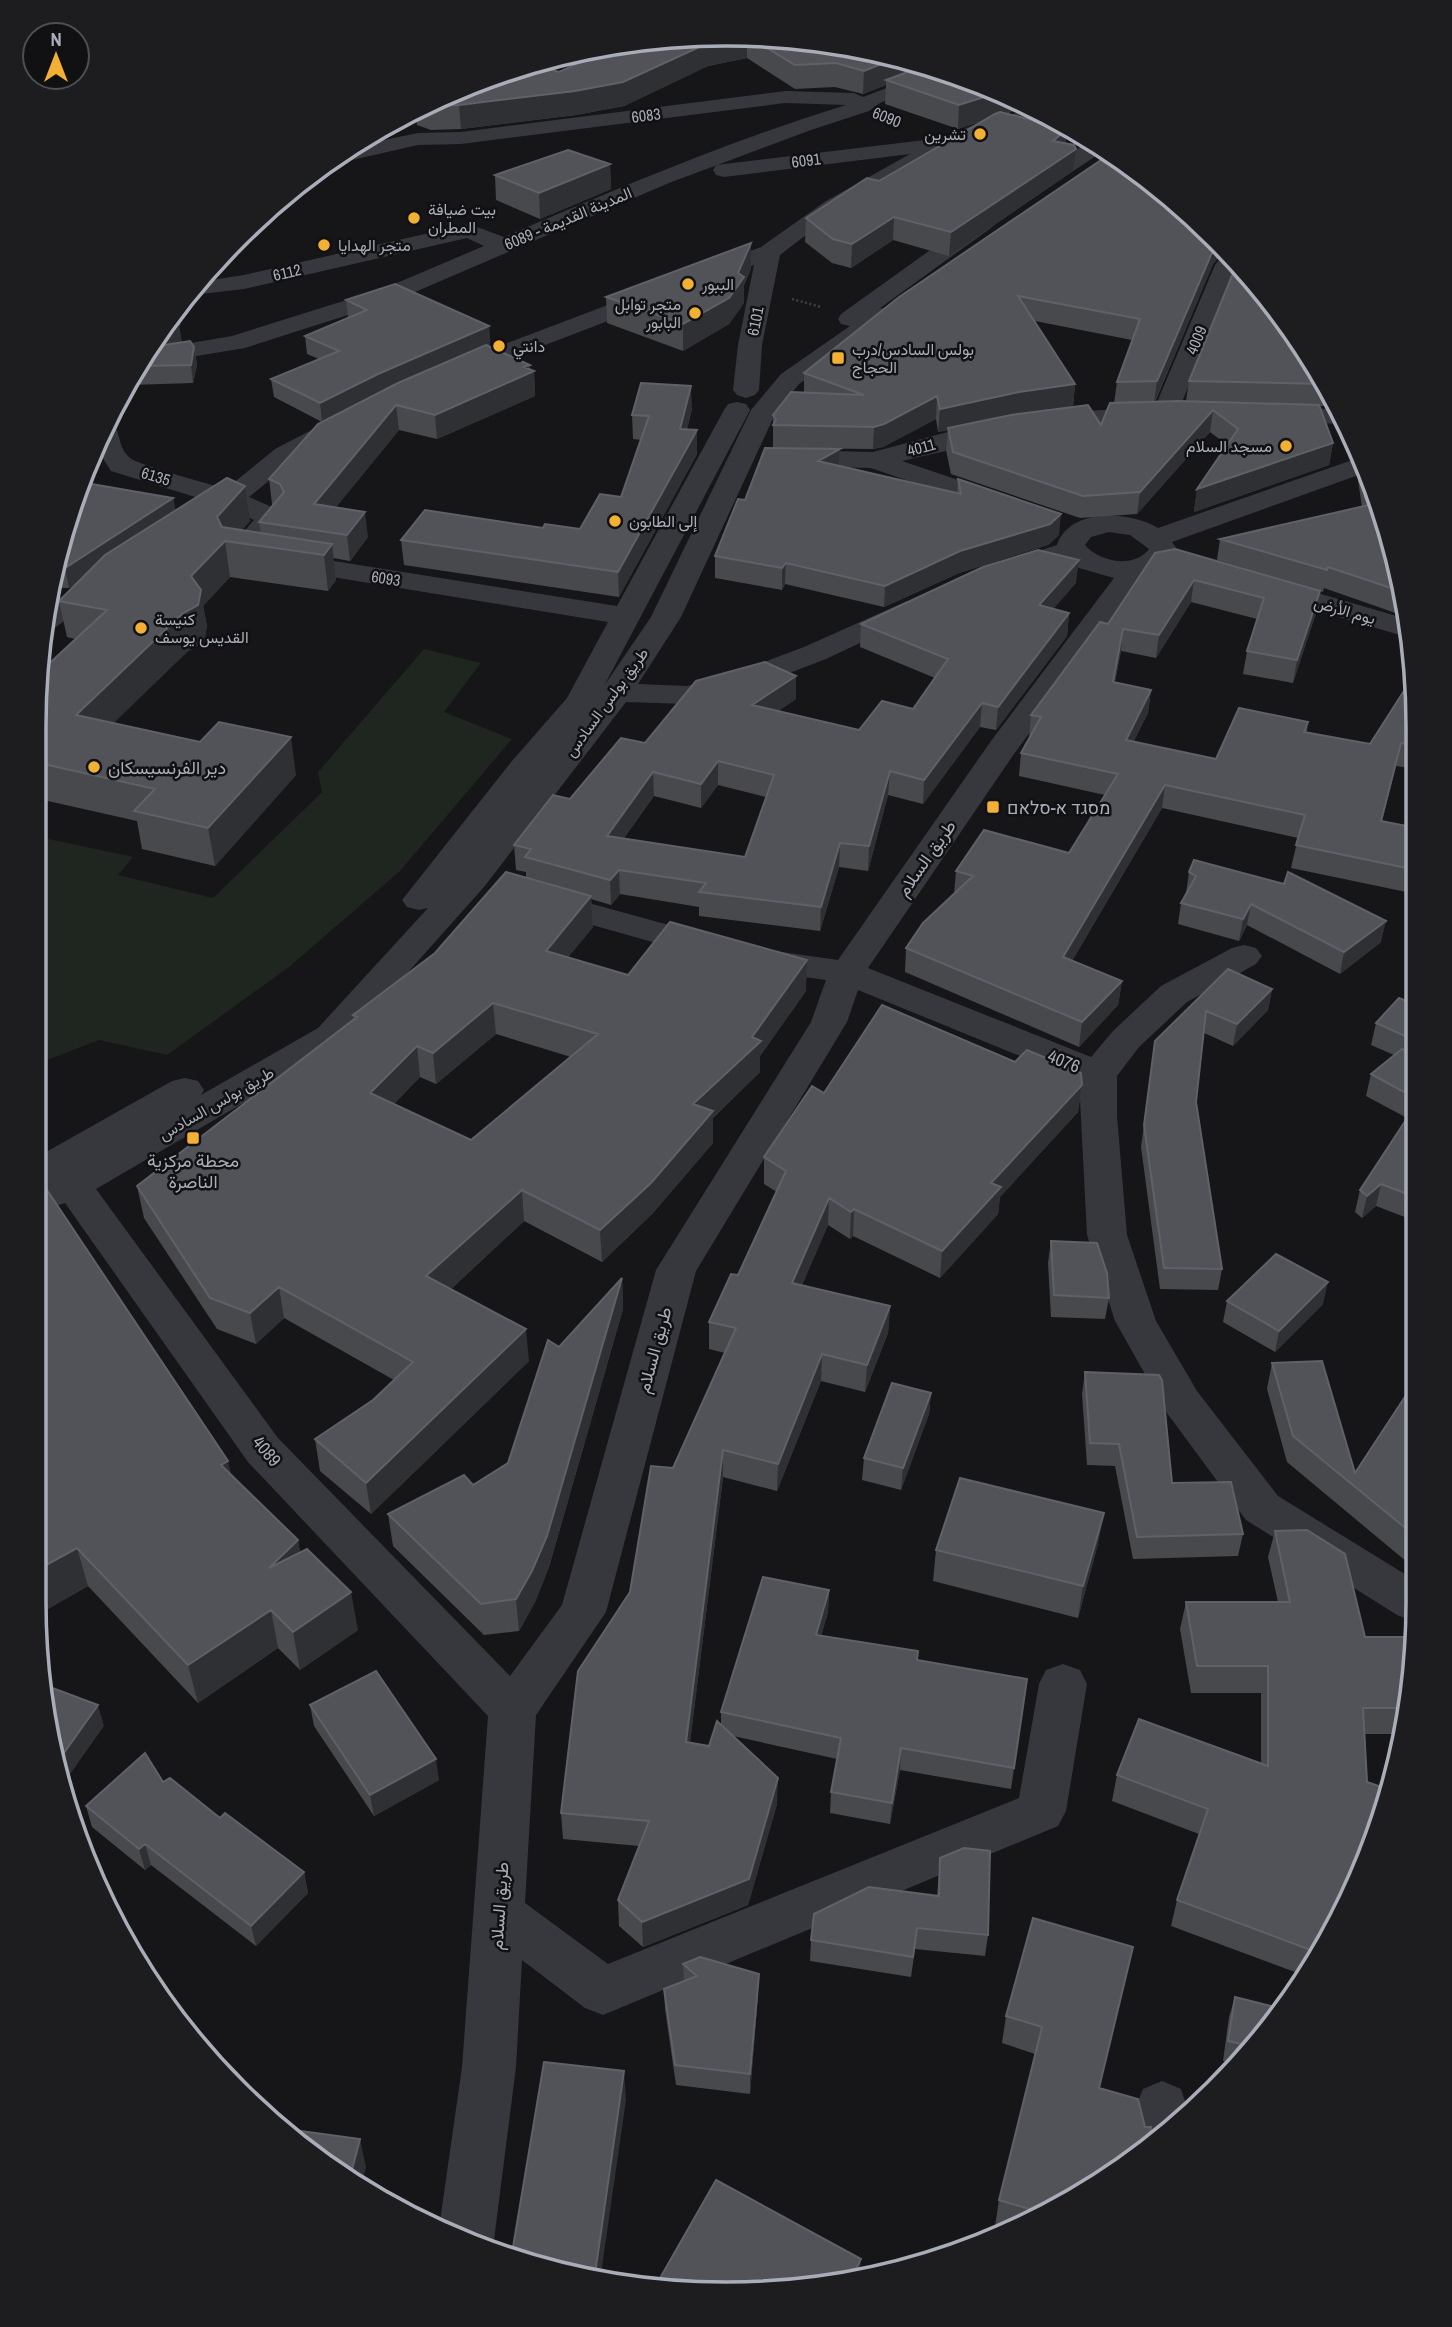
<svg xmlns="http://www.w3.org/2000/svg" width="1452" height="2327" viewBox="0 0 1452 2327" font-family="'Archivo Narrow',Vazirmatn,Heebo,sans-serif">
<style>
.green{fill:#1e261f}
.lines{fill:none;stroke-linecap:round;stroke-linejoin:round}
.path{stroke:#3d3f44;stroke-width:2.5;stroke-dasharray:2 2.5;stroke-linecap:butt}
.minor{fill:#37383d;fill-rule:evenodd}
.wall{fill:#47494d;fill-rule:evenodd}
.shaded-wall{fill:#2f3033}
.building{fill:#525359;stroke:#5f6168;stroke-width:2;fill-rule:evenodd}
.poi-dot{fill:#f2b134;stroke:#111113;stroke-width:2.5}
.labels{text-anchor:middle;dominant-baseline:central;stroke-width:5;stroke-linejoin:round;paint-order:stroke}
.far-street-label{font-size:16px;fill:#a8adb8;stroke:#111113}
.far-poi-label{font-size:16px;fill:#a8adb8;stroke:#111113;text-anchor:start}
.poi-label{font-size:18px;fill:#a8adb8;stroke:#111113;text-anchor:start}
.street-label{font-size:18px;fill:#a8adb8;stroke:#111113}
.rim{fill:none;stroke:#a8adb8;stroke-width:3.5}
</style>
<rect width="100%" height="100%" fill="#161618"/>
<path class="green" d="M424,649L481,663L444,712L512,739L400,871L289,967L167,1055L99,1040L39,1063V837L133,857L118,875L213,898L322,792L318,772Z"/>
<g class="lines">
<path class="path" d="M792,299L821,307"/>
<path class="minor" d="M586,51L585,57L506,92H492L489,88L492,84L544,60Z
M934,70L941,72L944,76L941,80L880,103L869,111L811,130L669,183L401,298L245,348L142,365L150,350L232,336L385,288L484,246L467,238L244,289L184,296L198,282L244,275L469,224L504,237C616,189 729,141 846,105L785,103L461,144L418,145L339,163L331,161L350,147L418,133L461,132L785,91L854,93L863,97Z
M1037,107L1051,116C1026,125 999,130 974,140C905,167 838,209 780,255L762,345L759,390L755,395L746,398L737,395L733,390L738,345L754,265L462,377L453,380L444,377L440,372L444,367L761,247L826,201L910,154L724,177L716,175L713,170L716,165L925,140L934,143L966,128Z
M1090,141L1105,150L1037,195H1021L1018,190L1021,185Z
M983,216L991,218L994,223L991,228L880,308L892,310L895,315L892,320L799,384L776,412L681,617L638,684L687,686L724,677L804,647L907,601L917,604L922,610L917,616L826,659L745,690L687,704L626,702L484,887L344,1044L96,1189L278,1438L510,1676L562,1605L656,1270L811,1022L826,980L751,970L529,907L524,900L529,893L541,890L753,948L838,960L991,741L1114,578L1079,568L1068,561L1008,579L998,576L994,570L998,564L1057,545C1070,507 1130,511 1158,528L1361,457L1367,472L1172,542L1177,549L1167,565L1146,574L1014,754L868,968L1091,1057L1113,1031L1161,986L1232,948L1244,945L1256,948L1262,956L1256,964L1187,1002L1139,1047L1117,1076V1116L1127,1235L1156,1321L1197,1391L1278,1496L1413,1579V1621L1397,1615L1246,1520L1167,1413L1115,1321L1087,1235L1079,1080L858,990L847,1022L696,1271L606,1612L536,1715L525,1903L608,1964L1019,1798L1039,1684L1046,1670L1063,1664L1080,1670L1087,1684L1066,1811L1058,1826L603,2015L585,2008L522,1960L516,2067L494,2240L490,2251L439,2228L462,2067L488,1716L248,1462L65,1203L39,1211V1156L172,1081L185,1078L198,1081L204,1090L201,1095L318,1028L428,908L419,910L407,907L402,900L512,761L567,698L608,622L228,560L224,554L254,520L232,510C218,518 208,526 192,522L188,516L192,510L208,501L111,471L95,446L108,422L113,423C121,434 118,448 130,458C138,465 210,484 226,489L275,449L333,419L342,417L351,419L355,425L351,431L293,461L249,497L281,511L285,517L258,549L617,606L724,410L728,404L737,402L746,404L750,410L604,686L651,617L751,410L781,374L850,326L841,324L838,319L841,314L975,218ZM1109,532L1130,535L1149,549C1134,569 1100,562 1085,545L1091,537Z
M1227,258L1235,260L1239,265L1174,421L1086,426L1015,435L902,461L1018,500L1022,506L1018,512L1008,514L998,512L871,468L789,466L780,464L776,458L780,452L789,450L873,452L944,433L1015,419L1086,411L1155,407L1215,265L1219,260Z
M1271,408L1340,409L1349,424L1262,422L1258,416L1262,410Z
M105,570L115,573L119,579L115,585L53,629L40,631L47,607L95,573Z
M1266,578L1407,619L1410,638L1256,593L1252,587L1256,581Z
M1162,2081L1181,2089L1189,2113L1141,2153C1131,2130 1133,2111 1143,2089Z"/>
</g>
<path class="wall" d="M772,35L1013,111L1006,114L1066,143L1073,171L949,256L893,240L851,268L832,263L805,242L806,218L879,181L983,121L958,129L885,104L886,85L863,94L835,87L795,89L747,58L708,66L624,106L576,115L461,129L431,130L417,125L416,110L496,73L559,72L629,41Z
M610,164L611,189L540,219L496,200L495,175Z
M1148,177L1234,257H1219L1213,264L1155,402L1186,401L1189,381L1238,261L1237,260L1247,270L1339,406H1319L1333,443L1329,465L1194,512L1197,489L1227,445L1210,432L1137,514L1080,518L951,474L946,450L948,430L938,432L936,419L883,447L873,449L773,448V415L804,392V373ZM1035,321L1132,340L1117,382L1114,403L1101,425L1073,407L1075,384Z
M751,269L744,285V303L729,324L683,351L607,323L606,297Z
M346,300L489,326L490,344L488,346L534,371L535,396L437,439L399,430L336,507L368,537L350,561L333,558L336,580L328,591L230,577L203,606L207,626L204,642L188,651L113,723L296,775L215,866L142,849L137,821L39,799V673L75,639L67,637L59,601L76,584L69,588H52L80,482L173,498L175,510L250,521L242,530L261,533L259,522L273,505L272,504L269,479L322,422L274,397L271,379L319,359L307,354L305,336L348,318Z
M152,347H194L197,365L193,383L130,385Z
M692,409L687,429L697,430V454L619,597L404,565L401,540L543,528L580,529L621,497L641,440L633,439L632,415Z
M840,449L839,465L957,493L958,479L1059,535L1048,545L959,573L884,607L785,584L782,590L715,578V556L745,500Z
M1362,460L1395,546L1407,617L1324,588L1323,592L1217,560L1220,539L1362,507L1358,480Z
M1155,553L1320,591L1316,613L1293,683L1243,674L1247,651L1257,619L1191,602L1156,658L1121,651L1115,682L1151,690L1148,713L1133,742L1216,759L1308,722L1307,732L1370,744L1417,680V769L1396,766L1382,821L1417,828L1416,894L1291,868L1298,838L1162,808L1072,961L1122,981L1118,1005L1079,1047L905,972L906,948L954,894L956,871L1069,853L1105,795L1019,776L1021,753L1029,738L1031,715L1108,624Z
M1076,583L1053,609L1069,613L1067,636L996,730L980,727L923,804L888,795L868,871L839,867L820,931L699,916V907L620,894L611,905L591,899L593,927L568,957L628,975L806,991L760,1056V1072L713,1118V1143L652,1214L602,1262L524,1221L451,1289L529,1361L371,1514L320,1471L315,1439L373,1400L394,1380L284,1318L256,1344L217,1329L144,1218L137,1186L354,1020L353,1015L435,953L526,878V872L516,870L514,845L570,799L645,743L796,699L778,711L859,730L913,709L935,678L860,647L861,624ZM718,785L766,797L745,857L624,838L654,796L701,808ZM496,1034L571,1057L471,1140L394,1104L420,1077L436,1084Z
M1189,872L1381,942L1340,974L1247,925L1239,941L1178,924L1181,903L1186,894Z
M1228,969L1272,989L1268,1010L1233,1046L1204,1033L1196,1102L1222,1269L1218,1290L1160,1289L1141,1147L1155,1041Z
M1416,1005L1415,1221L1376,1206L1362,1218L1355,1212L1360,1190L1407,1118L1366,1096L1371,1074L1394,1055L1371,1045L1376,1023Z
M1015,1062L1082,1085L1078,1112L1000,1197L998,1214L940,1278L853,1236L850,1239L828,1225L802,1285L890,1306L888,1333L865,1392L821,1381L777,1491L723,1477L690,1742L709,1746L721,1725V1712L829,1590L828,1612L821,1636L917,1660L1027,1679L1011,1789L900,1770L890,1824L830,1813L831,1792L837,1759L733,1736L777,1804L748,1905L643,1947L619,1926L618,1900L639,1846L563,1839L561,1813L630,1592L673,1468L725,1353L709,1349V1322L738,1275L777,1192L764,1184V1157L824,1093Z
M1051,1241L1109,1298L1105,1319L1051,1317L1048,1263Z
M622,1278L623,1309L549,1567L535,1602L519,1631L484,1635L393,1546L388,1514L473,1485L508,1463L559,1347Z
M1227,1301L1323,1304L1275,1352L1223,1322Z
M1272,1363L1355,1473L1414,1383L1413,1567L1287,1462L1267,1389Z
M1085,1372L1172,1483L1243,1534L1238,1556L1133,1559L1115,1466L1087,1465L1082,1394Z
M931,1393L929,1414L901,1490L862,1480L864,1458Z
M39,1427L232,1476L298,1540L300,1552L358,1630L300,1670L278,1648L198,1703L88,1586L39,1614Z
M1275,1531L1365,1637L1413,1691L1401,1734H1364L1366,1866L1303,1975L1171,1926L1177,1900L1199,1834L1112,1801L1117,1775L1261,1764V1693H1191L1180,1629L1186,1602H1278L1268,1557Z
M1098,1544L1078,1618L933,1581L936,1550Z
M310,1705L439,1780L374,1816L314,1726Z
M163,1782L304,1872L308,1893L256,1946L151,1865L145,1870L92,1827L86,1806Z
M940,1858L988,1935L985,1956L915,1949L911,1977L810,1961L811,1940L937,1896Z
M1133,1947L1099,2088L1111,2177L1032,2222L1010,2231L995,2226L999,2200L1035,2054L1002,2043L1006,2016Z
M683,1964L758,1995L750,2094L676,2085L665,2009L664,1989L684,1982Z
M1235,1997L1275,2023L1239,2065L1223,2061L1229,2017Z"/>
<path class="shaded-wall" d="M747,36V58L708,66L624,106L576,115L461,129L459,105L708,43Z
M902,56L933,67L886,80V85L863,94L864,71Z
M1000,92L1031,104L1013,111L958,129L959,105Z
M1067,129L1065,152L1053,141Z
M1076,149L1073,171L949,256L951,232Z
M610,164L611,189L540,219L539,193Z
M894,217L893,240L851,268L852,244Z
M1217,241L1221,245L1219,257L1213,264L1154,403L1157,381Z
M751,243V269L744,285V303L729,324L683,351V324L738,273Z
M179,324L182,342L152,347L164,326Z
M489,326L490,344L380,393L322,422L320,403L378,374Z
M194,347L197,365L193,383L191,365Z
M530,365V373L534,371L535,396L437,439L435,415Z
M1075,384L1073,407L1017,414L938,432L940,409L1019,392Z
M691,386L692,409L681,453L680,429Z
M937,396L936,419L883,447L873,449L874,427Z
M396,405L399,430L317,530L314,504Z
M1213,410L1210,432L1137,514L1140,492Z
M697,430V454L619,597L618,572Z
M1333,443L1329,465L1194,512L1197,489Z
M840,449L839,470L818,461Z
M245,486L250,521L231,542L225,541L230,577L203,606L207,626L204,642L188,651L84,752L76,715L191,576L217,517Z
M173,498L177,517L69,588L65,568Z
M365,512L368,537L350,561L347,535Z
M1061,514L1059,535L1048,545L959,573L884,607L885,586L960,551Z
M332,544L336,580L328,591L324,555Z
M1079,560L1076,583L1036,628L1039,605Z
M786,563L785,584L782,590V568Z
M1194,580L1191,602L1156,658L1159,635Z
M1320,591L1316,613L1293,683L1297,660Z
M1069,613L1067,636L996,730L998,707Z
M1123,629L1121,651L1110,705L1113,682Z
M796,676V699L752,729V705Z
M1151,690L1148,713L1123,764L1126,740Z
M982,703L980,727L923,804L924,780Z
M291,737L296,775L215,866L208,828Z
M1401,743L1396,766L1376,844L1381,821Z
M718,761V785L701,808V784Z
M890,771L888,795L868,871L869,846Z
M653,772L654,796L608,860L607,836Z
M1165,785L1162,808L1060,981L1063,957Z
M840,843L839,867L820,931L821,907Z
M619,870L620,894L611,905L610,880Z
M591,896L593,927L548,982L546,951Z
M1251,904L1247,925L1239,941L1243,919Z
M1386,921L1381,942L1340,974L1344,952Z
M807,960L806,991L760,1056V1072L713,1118V1143L652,1214L602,1262L600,1230L693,1104L752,1037Z
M1122,981L1118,1005L1079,1047L1082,1022Z
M1272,989L1268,1010L1233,1046L1237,1024Z
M493,1003L496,1034L436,1084L433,1053Z
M417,1046L420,1077L374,1124L370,1093Z
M1082,1085L1078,1112L1000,1197L998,1214L940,1278L942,1251L991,1183Z
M1381,1184L1376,1206L1362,1218L1367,1196Z
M522,1190L524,1221L430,1308L426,1276Z
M829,1198L828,1225L791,1310L792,1283Z
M854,1209L853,1236L850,1239L851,1212Z
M622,1278L623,1309L549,1567L535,1602L519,1631L516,1599Z
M1328,1282L1323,1304L1275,1352L1279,1331Z
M279,1287L284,1318L256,1344L250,1313Z
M890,1306L888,1333L865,1392L867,1365Z
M526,1329L529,1361L371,1514L366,1483Z
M822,1354L821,1381L777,1491L778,1464Z
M931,1393L929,1414L901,1490L903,1468Z
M723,1450V1477L687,1768L686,1742Z
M228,1461L237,1499L221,1465Z
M1104,1513L1098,1544L1078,1618L1083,1586Z
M298,1540L305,1579L269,1568Z
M77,1548L88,1586L39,1614V1569Z
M829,1590L828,1612L815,1656L816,1635Z
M351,1592L358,1630L300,1670L293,1632Z
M271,1610L278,1648L198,1703L188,1665Z
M98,1705L104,1726L61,1787L56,1764Z
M901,1748L900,1770L890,1824L892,1803Z
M436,1759L439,1780L374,1816L370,1795Z
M778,1778L777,1804L748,1905L643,1947L642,1922Z
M145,1844L151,1865L145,1870L139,1849Z
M304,1872L308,1893L256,1946L251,1926Z
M1133,1947L1127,1975L1093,2115L1099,2088Z
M759,1974L758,1995L750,2094V2074Z
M624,2071L626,2100L600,2281H594Z
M360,2139L366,2167L361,2188L349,2181Z
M861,2259L860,2276L852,2277Z"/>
<path class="building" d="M772,35L902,56L864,71L836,63L795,65L747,36Z
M745,36L708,43L623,82L575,91L459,105L429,106L426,105L494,74L515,67L531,64L559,72L629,41L636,39Z
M926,65L1000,92L959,105L886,80Z
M1000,112L1067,129L1053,141L1074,145L1076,149L951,232L894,217L852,244L833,239L806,218L867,178L879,181L995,114Z
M568,150L610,164L539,193L495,175Z
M1104,158L1121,160L1148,177L1217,241L1157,381L1117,382L1140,319L1018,296L1075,384L1019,392L940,409L937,396L884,424L874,427L773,425L776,419L773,415L791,392L864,395L804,373L899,297Z
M751,243L738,273L744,277L729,298L683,324L606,297Z
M1238,261L1247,270L1323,384L1189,381Z
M395,284L489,326L378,374L320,403L271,379L339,351L305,336L367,310L346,300Z
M172,313L179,324L164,326Z
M190,341L194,347L191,365L141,366L152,347Z
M486,345L530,365L524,367L534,371L435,415L396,405L314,504L365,512L347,535L259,522L284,492L280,484L269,479L318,424L398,383Z
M641,383L691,386L680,429L697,430L618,572L401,540L425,510L543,528L545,524L580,529L600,494L621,497L649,416L632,415Z
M1179,401L1319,405L1333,443L1197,489L1238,429L1213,410L1140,492L1083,496L953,452L948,428L1011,415L1088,405L1101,425L1110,403Z
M765,448L840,449L818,461L961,494L958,479L1061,514L1050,524L960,551L885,586L786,563L782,568L715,556L738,499L745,500Z
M1362,460L1395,546L1403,592L1328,567L1327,570L1220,539L1369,505Z
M227,478L245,486L217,517L222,527L332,544L324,555L225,541L191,576L201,590L198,605L182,614L76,715L200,742L219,722L291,737L208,828L134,811L155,789L39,763V673L107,610L59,601L105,555Z
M80,482L173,498L65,568H57Z
M1175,549L1320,591L1297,660L1247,651L1264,598L1194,580L1159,635L1123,629L1113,682L1151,690L1126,740L1216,759L1239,708L1308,722L1304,732L1370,744L1416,672L1417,680V745L1401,743L1381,821L1417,828L1416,870L1296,845L1305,815L1165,785L1063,957L1122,981L1082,1022L906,948L923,923L973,876L956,871L984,830L1069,853L1118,774L1021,753L1041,717L1031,715L1100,622L1108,624L1155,553Z
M1038,550L1079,560L1039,605L1069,613L998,707L982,703L924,780L890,771L869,846L840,843L821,907L699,892L706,883L619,870L610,880L525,857L531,849L514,845L553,795L570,799L621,738L645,743L696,681L765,662L796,676L752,705L859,730L882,701L913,709L948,659L861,624L983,567ZM718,761L774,775L745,857L607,836L653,772L701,784Z
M1194,860L1284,884L1288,872L1386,921L1344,952L1251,904L1243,919L1181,903L1196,876L1189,872Z
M506,872L591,896L546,951L628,975L670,922L807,960L752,1037L761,1041L693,1104L713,1111L651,1183L600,1230L522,1190L426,1276L526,1329L366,1483L315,1439L373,1400L413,1362L279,1287L250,1313L210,1298L137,1186L357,1017L353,1015L435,953ZM493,1003L598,1034L471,1140L370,1093L417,1046L433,1053Z
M1228,969L1272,989L1237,1024L1206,1011L1196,1102L1222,1269L1164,1268L1144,1125L1155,1041Z
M1399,998L1416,1005V1041L1376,1023Z
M882,1005L1015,1062L1027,1050L1081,1073L1082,1085L991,1183L1001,1187L942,1251L854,1209L851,1212L829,1198L792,1283L890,1306L867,1365L822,1354L778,1464L723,1450L686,1742L709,1746L717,1721L778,1778L749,1879L642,1922L618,1900L649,1821L561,1813L578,1671L630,1592L651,1466L673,1468L736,1328L709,1322L731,1274L738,1275L786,1171L764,1157L812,1086L824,1093Z
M1402,1049L1416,1056L1415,1098L1371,1074Z
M1415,1106V1197L1381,1184L1367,1196L1360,1190Z
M41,1181L228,1461L221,1465L298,1540L269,1568L307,1549L351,1592L293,1632L271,1610L188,1665L77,1548L39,1569V1182Z
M1051,1241L1097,1243L1107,1273L1109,1298L1054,1295Z
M1276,1254L1328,1282L1279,1331L1227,1301Z
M622,1278L547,1536L532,1571L516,1599L481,1604L388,1514L464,1475L473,1485L508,1463L548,1340L559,1347Z
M1322,1361L1355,1473L1414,1383V1535L1293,1436L1272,1363Z
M1085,1372L1159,1375L1162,1380L1172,1483L1231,1482L1243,1534L1137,1537L1119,1444L1090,1443Z
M892,1383L931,1393L903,1468L864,1458Z
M960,1478L1104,1513L1083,1586L936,1550Z
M1307,1530L1345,1554L1365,1637H1413V1691L1408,1708H1363L1367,1782L1387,1789L1366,1866L1316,1952L1177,1900L1208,1809L1117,1775L1139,1719L1268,1766V1666H1197L1186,1602H1290L1275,1531Z
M763,1577L829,1590L816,1635L918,1651L917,1660L1027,1679L1014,1768L901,1748L892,1803L831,1792L841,1738L721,1712Z
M376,1671L436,1759L370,1795L310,1705Z
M39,1683L98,1705L56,1764L39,1692Z
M145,1753L163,1782L170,1778L220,1818L225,1813L304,1872L251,1926L145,1844L139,1849L86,1806Z
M964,1848L990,1851L988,1935L917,1928L913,1957L811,1940L814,1914L869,1887L939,1896L940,1858Z
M1033,1918L1133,1947L1099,2088L1138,2099L1145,2127H1151L1147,2147L1111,2177L1041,2217L1043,2213L999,2200L1042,2027L1006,2016Z
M700,1957L759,1974L750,2074L675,2065L664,1989L697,1976L683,1964Z
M1235,1997L1283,2009L1275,2023L1254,2047L1228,2041Z
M544,2062L624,2071L594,2281L511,2259Z
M279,2128L360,2139L349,2181L305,2151Z
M716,2180L861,2259L852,2277L726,2294L655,2287Z"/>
<g class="poi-dot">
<circle cx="980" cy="134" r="7"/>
<circle cx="414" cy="218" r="7"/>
<circle cx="324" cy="245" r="7"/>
<circle cx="688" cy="284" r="7"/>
<circle cx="695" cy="313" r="7"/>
<circle cx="499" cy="346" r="7"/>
<rect x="831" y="351" width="14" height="14" rx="3.5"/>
<circle cx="1286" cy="446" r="7"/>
<circle cx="615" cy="521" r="7"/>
<circle cx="141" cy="628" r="7"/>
<circle cx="94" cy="767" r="7"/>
<rect x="986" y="800" width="14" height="14" rx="3.5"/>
<rect x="186" y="1131" width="14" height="14" rx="3.5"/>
</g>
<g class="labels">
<g class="far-street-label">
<text transform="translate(646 115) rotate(-7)">6083</text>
<text transform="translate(887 117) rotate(22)">6090</text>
<text transform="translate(806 160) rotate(-7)">6091</text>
<text transform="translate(568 218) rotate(-23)">المدينة القديمة - 6089</text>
<text transform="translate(287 272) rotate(-13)">6112</text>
<text transform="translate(755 321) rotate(-79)">6101</text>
<text transform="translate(1196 340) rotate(-68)">4009</text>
<text transform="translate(921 447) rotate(-15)">4011</text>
<text transform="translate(156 476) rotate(17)">6135</text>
<text transform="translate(386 578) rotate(9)">6093</text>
<text transform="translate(1345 610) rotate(16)">يوم الأرض</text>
<text transform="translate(606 702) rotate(-54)">طريق بولس السادس</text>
<text transform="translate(216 1103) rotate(-30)">طريق بولس السادس</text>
</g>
<g class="far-poi-label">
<text x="966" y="134" text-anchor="end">تشرين</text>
<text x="428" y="209">بيت ضيافة<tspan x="428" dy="18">المطران</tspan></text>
<text x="338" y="245">متجر الهدايا</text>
<text x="702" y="284">الببور</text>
<text x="681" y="304" text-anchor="end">متجر توابل<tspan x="681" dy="18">البابور</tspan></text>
<text x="513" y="346">دانتي</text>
<text x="852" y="349">بولس السادس/درب<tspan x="852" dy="18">الحجاج</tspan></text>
<text x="1272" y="446" text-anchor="end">مسجد السلام</text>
<text x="629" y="521">إلى الطابون</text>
<text x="155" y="619">كنيسة<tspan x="155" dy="18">القديس يوسف</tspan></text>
</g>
<g class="poi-label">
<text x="108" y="767">دير الفرنسيسكان</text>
<text x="1007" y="807">מסגד א-סלאם</text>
<text x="193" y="1160" text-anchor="middle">محطة مركزية<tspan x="193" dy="21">الناصرة</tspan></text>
</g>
<g class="street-label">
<text transform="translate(926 858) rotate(-55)">طريق السلام</text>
<text transform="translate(1064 1061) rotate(22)">4076</text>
<text transform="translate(654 1350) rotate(-75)">طريق السلام</text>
<text transform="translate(267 1451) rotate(50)">4089</text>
<text transform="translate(499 1906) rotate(-86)">طريق السلام</text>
</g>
</g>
<path d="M0 0H1452V2327H0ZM726 46H726A680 680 0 0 1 1406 726V1602A680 680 0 0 1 726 2282H726A680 680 0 0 1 46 1602V726A680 680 0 0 1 726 46Z" fill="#1d1d20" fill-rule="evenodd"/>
<path class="rim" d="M726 46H726A680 680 0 0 1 1406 726V1602A680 680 0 0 1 726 2282H726A680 680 0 0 1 46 1602V726A680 680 0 0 1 726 46Z"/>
<g transform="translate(56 56)"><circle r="33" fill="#111113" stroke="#4d4f55" stroke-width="2"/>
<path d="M0-5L12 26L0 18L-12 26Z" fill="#f2b134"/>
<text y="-10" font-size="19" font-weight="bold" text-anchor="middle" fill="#a8adb8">N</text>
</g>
</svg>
